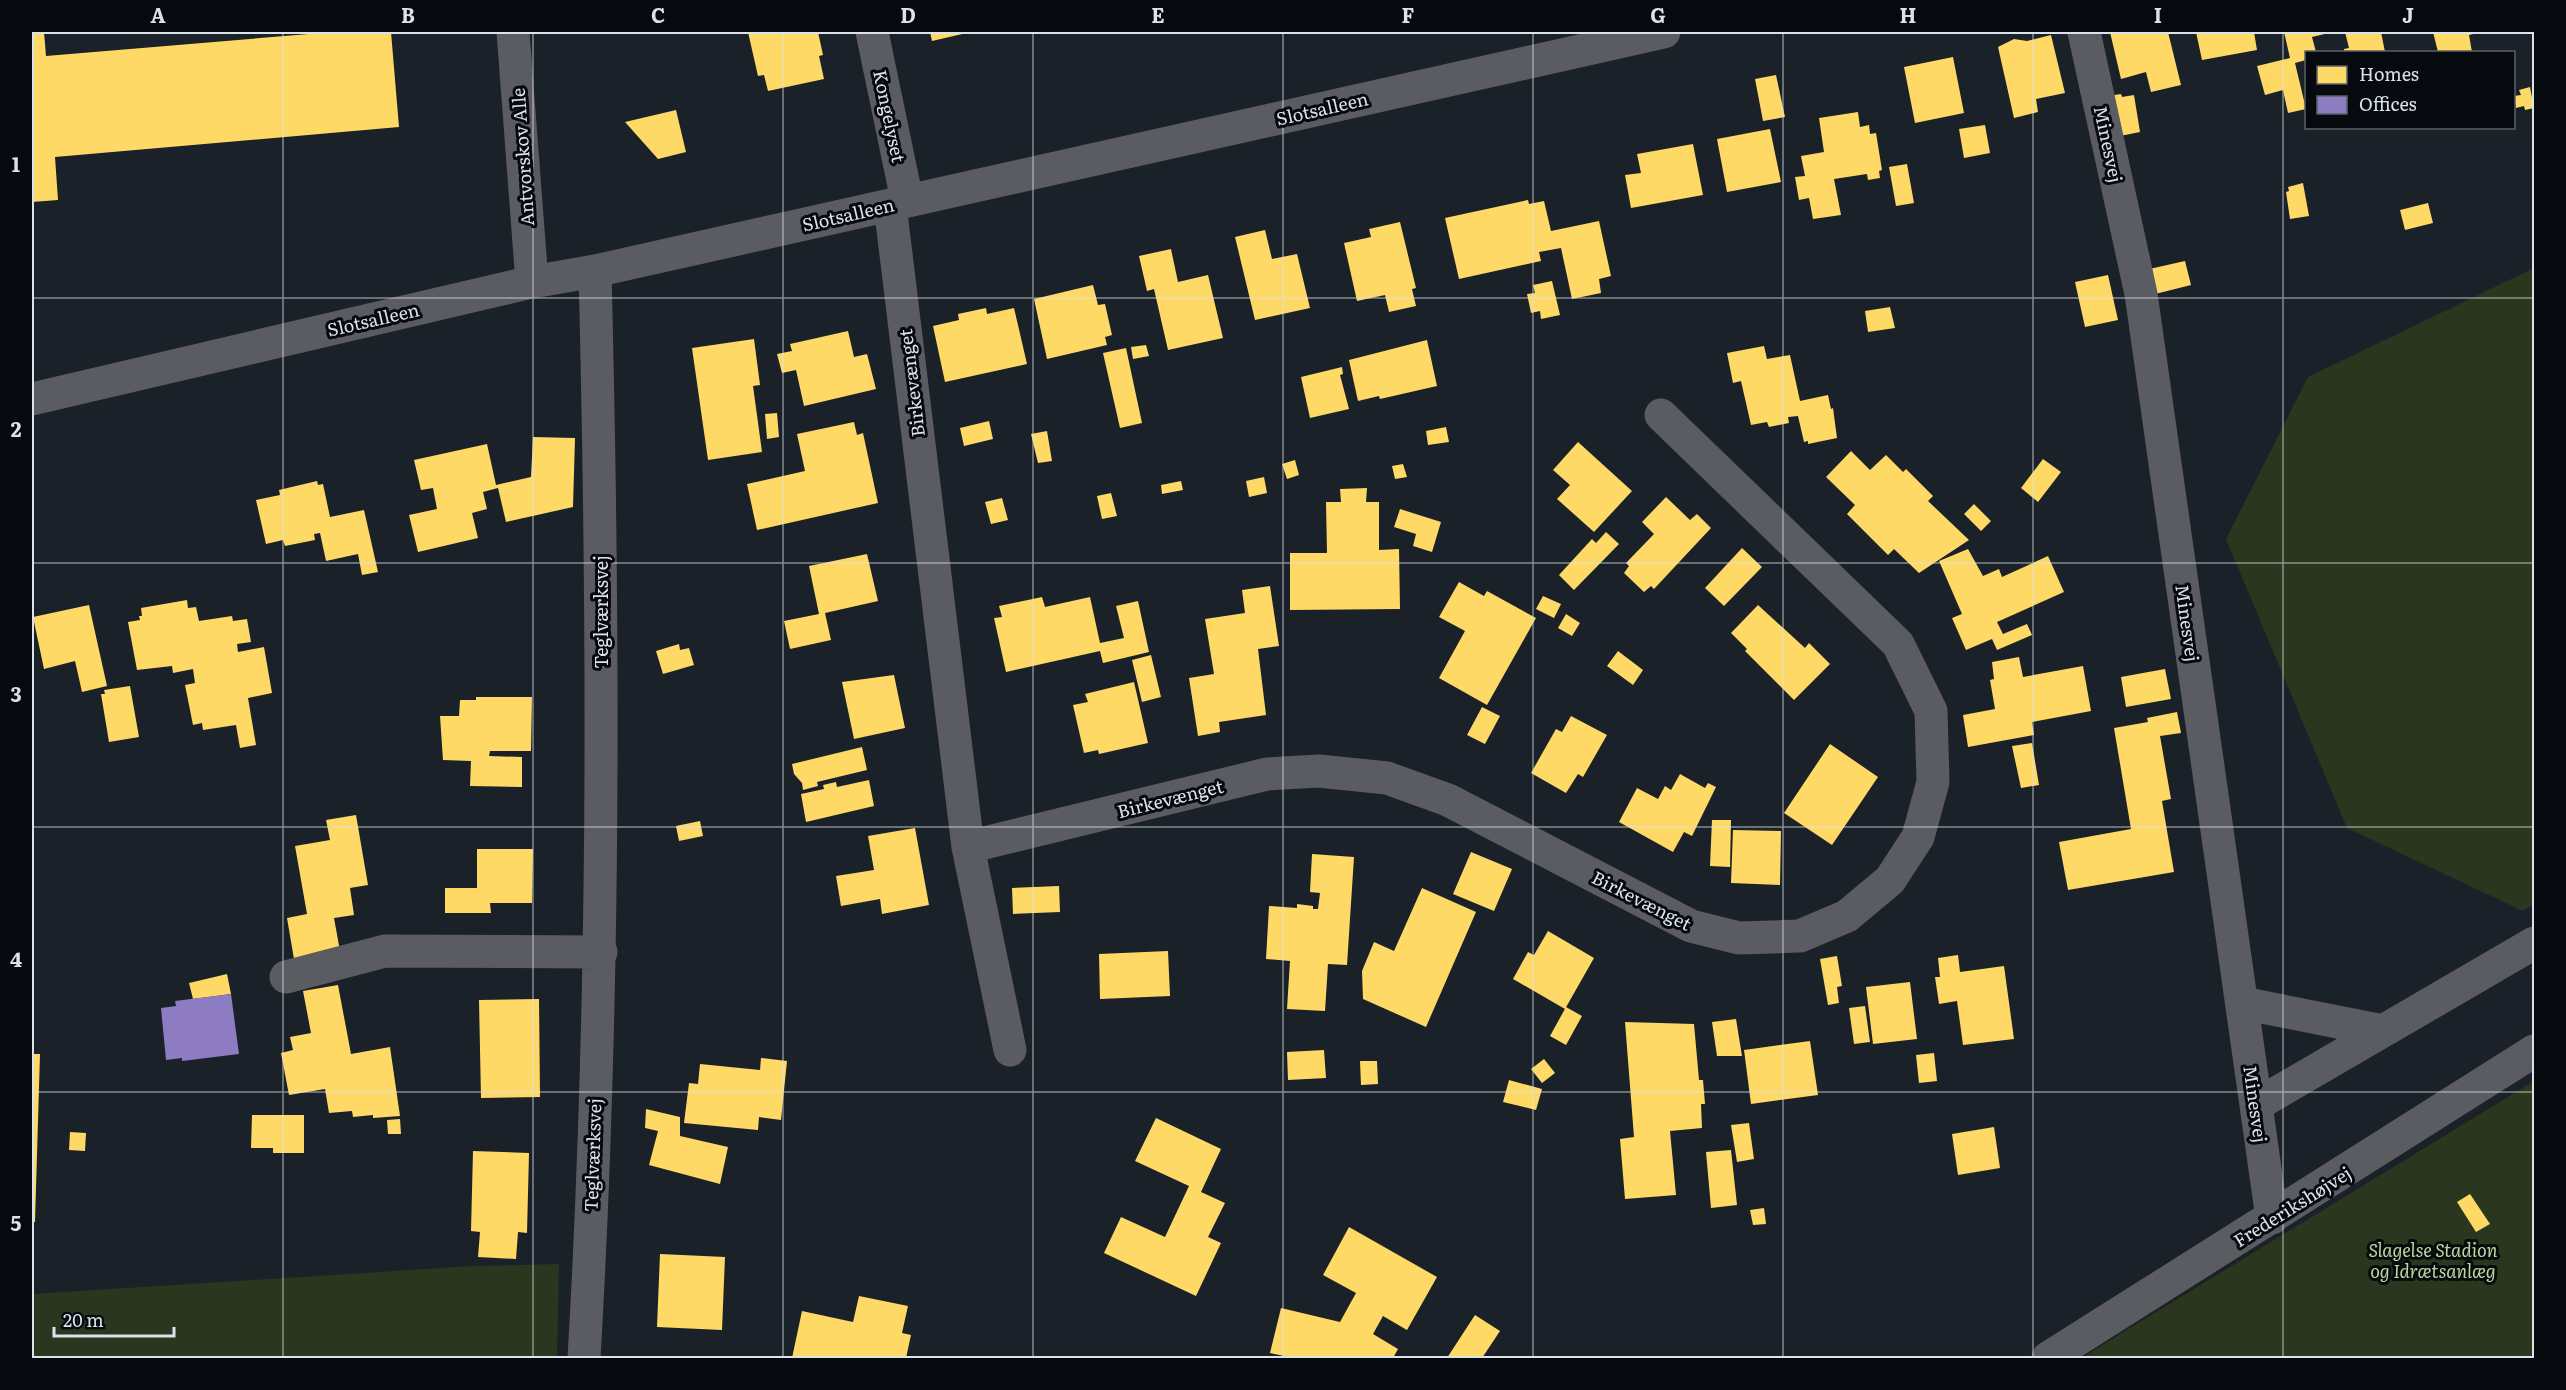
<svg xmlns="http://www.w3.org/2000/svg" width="2566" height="1390" viewBox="0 0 2566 1390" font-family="Literata,serif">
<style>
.green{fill:#2a361e}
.homes{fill:#ffd966}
.offices{fill:#8e7cc3}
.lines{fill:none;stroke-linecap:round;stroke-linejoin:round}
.minor{stroke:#5b5c61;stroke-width:33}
.grid{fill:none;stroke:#dae2ea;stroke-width:1.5;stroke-opacity:0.55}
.labels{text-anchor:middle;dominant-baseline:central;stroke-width:6;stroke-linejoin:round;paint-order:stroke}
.street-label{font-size:18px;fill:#dae2ea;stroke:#060a0f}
.park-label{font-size:18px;font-style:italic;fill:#bad89b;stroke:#060a0f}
.neatline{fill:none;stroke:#dae2ea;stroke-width:2}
.grid-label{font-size:20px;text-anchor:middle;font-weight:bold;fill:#dae2ea}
</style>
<rect width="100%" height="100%" fill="#1b2128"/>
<path class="green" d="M2534,268V904L2523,911L2347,828L2226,539L2308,377Z
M2534,1081V1358H2081Z
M559,1264L557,1358H32V1294L474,1266Z"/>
<path class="homes" d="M32,32H44L46,56L333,32H391L399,127L55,157L58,200L32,202Z
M748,32H818L823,55L819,56L824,79L768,91L764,75L758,76Z
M930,32H971L932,41Z
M2110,32H2168L2181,85L2151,92L2146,72L2121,79Z
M2196,32H2254L2257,50L2202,60Z
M2284,32H2333L2312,37L2316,52H2306V60L2295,63L2306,109L2288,113L2283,90L2265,95L2257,66L2290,58Z
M2345,32H2381L2385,52H2344V49L2349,48Z
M2433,32H2482L2469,35L2472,52H2438Z
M2051,35L2065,93L2036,99L2038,112L2014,118L1998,47L2014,39L2027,41Z
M1953,57L1964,113L1915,123L1904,67Z
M1776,75L1785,117L1763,121L1755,79Z
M2530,87L2534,108L2525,110L2524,106L2516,108L2514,96L2521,95L2519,90Z
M2121,94L2122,97L2134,95L2140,132L2115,137L2108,96Z
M676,110L686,152L658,159L625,122Z
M1858,112L1860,127L1869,125L1870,134L1876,133L1882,170L1879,171L1880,178L1868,180L1867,174L1834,179L1841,215L1813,219L1809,198L1799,200L1795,177L1805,176L1801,156L1824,152L1819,118Z
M1985,125L1990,153L1964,158L1959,129Z
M1770,129L1781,182L1727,192L1717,139Z
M1693,144L1703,195L1631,208L1625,175L1641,173L1637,154Z
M1907,164L1914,203L1896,206L1889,167Z
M2303,183L2309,216L2290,219L2286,192L2289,191L2288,187Z
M1528,200L1529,204L1544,201L1551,231L1599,221L1611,276L1599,279L1601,293L1572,299L1561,248L1539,252L1541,261L1459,279L1445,218Z
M2428,203L2433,223L2405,230L2400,210Z
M1400,222L1416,288L1412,289L1416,306L1389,312L1385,295L1357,301L1344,243L1371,237L1369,229Z
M1265,230L1272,259L1297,254L1310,308L1255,320L1235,237Z
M1171,249L1178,282L1208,275L1223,338L1168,350L1154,289L1147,291L1139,256Z
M2185,261L2191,285L2151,295L2145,270Z
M2108,275L2118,320L2085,327L2075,282Z
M1552,281L1560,315L1541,319L1540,311L1531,313L1527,294L1535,293L1533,285Z
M1093,285L1098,305L1105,304L1112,335L1105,337L1107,345L1047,359L1034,299Z
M1890,307L1895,328L1868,332L1865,311Z
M986,308L987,314L1014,308L1027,364L945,382L933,326L959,320L958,314Z
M848,331L854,357L867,354L876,389L804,406L796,370L782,373L777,354L792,351L790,344Z
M754,339L760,385L753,386L762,452L708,460L692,348Z
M1427,340L1437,386L1380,399L1379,396L1358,401L1349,360Z
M1146,345L1149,356L1133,359L1131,347Z
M1764,346L1767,359L1790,355L1800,401L1828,395L1831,409L1833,408L1837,438L1808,444V441L1804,442L1798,416L1788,417L1789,423L1769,427L1767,422L1751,425L1741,381L1733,383L1727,353Z
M1126,348L1142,423L1120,428L1103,353Z
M1342,367L1343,374L1340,375L1349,409L1310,418L1301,377Z
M777,413L779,437L767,439L765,414Z
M989,421L993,439L964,446L960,428Z
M854,422L857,435L863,433L878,503L757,530L747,484L805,471L797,434Z
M1446,427L1449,442L1428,445L1426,431Z
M1047,431L1052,461L1038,463L1031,434Z
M533,437L575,438L573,507L506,522L498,488L483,492L487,509L472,513L478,538L418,552L409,515L437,509L433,488L421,490L414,460L487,444L496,485L531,477Z
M1578,442L1632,491L1594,532L1557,499L1570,485L1553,470Z
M1851,451L1870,470L1886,455L1903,472L1906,469L1933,496L1928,501L1969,540L1919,573L1894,549L1888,555L1847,514L1855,505L1826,477Z
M2043,459L2061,472L2038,502L2021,488Z
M1295,460L1299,475L1287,479L1282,464Z
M1403,464L1407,477L1395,479L1392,466Z
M1264,477L1267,493L1249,497L1246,481Z
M317,481L318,485L323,484L330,517L364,510L378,572L362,575L358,554L326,561L320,533L314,534L315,540L285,546L283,540L266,544L256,500L280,495L279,490Z
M1181,481L1183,490L1162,494L1161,485Z
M1367,488L1366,502H1379V550L1399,549L1400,609L1290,610V553H1327L1326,502H1341L1340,489Z
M1111,493L1117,516L1102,519L1097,496Z
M1666,497L1690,520L1697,514L1711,528L1654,589L1651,586L1644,592L1624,573L1629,566L1626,563L1654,534L1642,522Z
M1002,498L1008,520L991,524L985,502Z
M1974,504L1991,521L1981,531L1964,514Z
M1400,509L1441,522L1432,552L1413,546L1416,534L1394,527Z
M1606,532L1619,544L1574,590L1559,575L1592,539L1596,543Z
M1742,548L1762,567L1724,606L1705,588Z
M1968,549L1983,576L1999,569L2002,577L2048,556L2064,592L1997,622L2003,634L2027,624L2032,635L1997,650L1992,639L1966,650L1952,618L1962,614L1939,561Z
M867,554L878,601L825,613L831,640L790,649L784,621L819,614L809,566Z
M1459,582L1484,596L1487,591L1536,618L1487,705L1439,678L1465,631L1439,617Z
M1270,586L1279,646L1258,649L1266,715L1219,722L1220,732L1198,736L1189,678L1214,674L1205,619L1245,613L1242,590Z
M1543,596L1561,604L1554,618L1536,609Z
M1042,597L1045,607L1090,597L1100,643L1124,638L1116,606L1138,601L1149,652L1103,663L1100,651L1006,672L994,618L1002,617L999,606Z
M187,600L188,608L196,607L199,621L232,616L233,621L247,619L251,642L237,644L238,652L264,647L272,693L248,698L256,745L240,748L236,725L203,730L202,723L193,725L185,685L195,683L193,669L173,673L172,666L137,670L128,622L140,620L139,616H142L141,608Z
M89,605L107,686L82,692L75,661L44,669L33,617Z
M1758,605L1805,648L1809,643L1830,664L1794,700L1745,651L1747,649L1731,633Z
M1566,614L1580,623L1572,636L1558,628Z
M679,644L680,650L689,648L694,665L663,674L656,651Z
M1618,651L1643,670L1633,685L1607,666Z
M1151,655L1161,697L1142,702L1132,660Z
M2019,657L2023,677L2083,666L2091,711L2032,722L2034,735L1968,747L1963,715L1995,709L1990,680L1994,679L1992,662Z
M2165,669L2171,699L2126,707L2121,677Z
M894,675L905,728L854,739L842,682Z
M1134,682L1148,743L1099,754L1098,750L1084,753L1073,705L1088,702L1085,694Z
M130,686L139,737L109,742L101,694H105L104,690Z
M476,697H532L531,751H490L489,756L522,757V787L470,786L471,761L443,760L440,716H459L460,700H476Z
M1482,707L1500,716L1485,744L1467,735Z
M2177,712L2181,733L2160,736L2171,799L2162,801L2174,872L2068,890L2059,842L2131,829L2114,728L2148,722L2147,718Z
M1571,716L1607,735L1583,777L1578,774L1566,793L1531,773L1556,729L1562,732Z
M2032,743L2039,785L2021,788L2012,746Z
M1830,744L1878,777L1832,845L1784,813Z
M862,747L867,770L817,782L818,786L803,790L802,783L794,774L792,764Z
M1680,774L1705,788L1708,783L1716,787L1692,836L1684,832L1673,852L1619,822L1637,788L1658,799L1665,786L1671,790Z
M869,780L874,806L806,822L801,794L824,789L823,785L836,782L837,787Z
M356,815L368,885L350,888L354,915L334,918L340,951L294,959L287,918L307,914L295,846L330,840L326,820Z
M1712,820H1731L1730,867L1710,866Z
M700,821L703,836L679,841L676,826Z
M915,828L929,905L882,914L880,899L841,906L836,876L874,870L868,836Z
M1733,830L1781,831L1780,885L1731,883Z
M477,849H533L532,903H490L491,913H445V888H477Z
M1471,852L1512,869L1494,911L1453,894Z
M1312,854L1354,857L1347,965L1328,964L1325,1011L1287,1009L1290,961L1266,959L1269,906L1297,908V904L1313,906V909H1318L1320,893L1310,892Z
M1059,886L1060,912L1013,914L1012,888Z
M1422,888L1476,912L1426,1027L1363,999L1362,971L1374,942L1394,951Z
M1548,931L1594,958L1565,1009L1513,979L1528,952L1534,955Z
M1168,951L1170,996L1100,999L1099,954Z
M1958,955L1960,972L2004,966L2014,1039L1963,1045L1957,1001L1939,1004L1935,977H1940L1938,958Z
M1837,956L1842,986L1837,987L1839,1003L1828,1005L1820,959Z
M227,974L231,994L193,999L189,983Z
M1910,982L1917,1039L1873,1044L1866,987Z
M338,985L351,1054L390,1047L400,1116L373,1118V1115L353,1117L352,1111L329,1113L325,1089L289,1095L281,1053L293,1050L290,1037L311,1033L303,991Z
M539,999L540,1097L481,1098L479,1000Z
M1865,1006L1870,1042L1854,1044L1849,1008Z
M1566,1007L1582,1016L1566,1045L1550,1036Z
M1736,1019L1742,1056H1717L1712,1022Z
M1625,1022L1694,1024L1699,1080H1703L1705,1104H1701L1702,1128L1670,1131L1676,1195L1625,1199L1620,1139L1634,1137Z
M1810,1041L1818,1095L1751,1104L1744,1050Z
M1324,1050L1326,1078L1288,1080L1287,1052Z
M1934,1053L1937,1081L1919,1083L1916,1055Z
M32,1054H40L35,1222H32Z
M761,1058L787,1061L781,1120L759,1117L758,1130L684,1123L689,1083L698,1084L700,1064L760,1070Z
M1544,1059L1555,1073L1542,1083L1531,1069Z
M1360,1061H1377L1378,1084L1361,1085Z
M1509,1080L1542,1089L1536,1110L1503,1102Z
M646,1109L680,1117V1136L728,1147L720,1184L649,1165L658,1131L645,1128Z
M252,1115H304V1153H273V1148H251Z
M1156,1118L1221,1149L1201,1192L1225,1203L1208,1237L1221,1243L1196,1296L1104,1253L1121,1217L1165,1237L1189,1186L1135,1161Z
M400,1119L401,1134H388L387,1120Z
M1749,1123L1754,1159L1737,1162L1731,1125Z
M1994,1127L2000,1168L1958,1175L1952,1134Z
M70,1132L86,1133L85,1151L69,1150Z
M1731,1150L1737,1205L1711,1208L1706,1152Z
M473,1151L529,1153L527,1233L518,1232L516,1259L478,1257L480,1232L471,1231Z
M2470,1194L2490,1224L2476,1232L2457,1202Z
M1764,1208L1766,1224L1753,1225L1750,1210Z
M1349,1227L1437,1277L1407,1330L1383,1316L1373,1334L1398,1349L1393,1358H1293L1270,1353L1281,1308L1340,1322L1356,1293L1323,1275Z
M660,1254L725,1257L722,1330L657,1327Z
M859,1296L908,1306L902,1333L911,1335L906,1358H792L802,1311L853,1322Z
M1475,1315L1500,1331L1482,1358H1447Z"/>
<path class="offices" d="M231,994L239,1054L182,1061V1058L166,1060L161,1008L176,1006L175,1001Z"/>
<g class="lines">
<path class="minor" d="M513,32L532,282
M872,32L907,200
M2084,32L2141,294L2272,1218
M890,205L968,847L1010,1050
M32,399L532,282L595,271L1664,32
M968,847L1267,774L1319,771L1387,778L1448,800L1691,926L1739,938L1800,936L1847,916L1890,880L1918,837L1933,782L1931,711L1898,644L1661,415
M286,977L385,951L601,952
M2242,1003L2383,1031
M2256,1105L2534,943
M584,1358C605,997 604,634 595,271
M2048,1358L2534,1051"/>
</g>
<path class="grid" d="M283,32V1358M533,32V1358M783,32V1358M1033,32V1358M1283,32V1358M1533,32V1358M1783,32V1358M2033,32V1358M2283,32V1358M32,298H2534M32,563H2534M32,827H2534M32,1092H2534"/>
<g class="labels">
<g class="street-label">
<text transform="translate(1322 108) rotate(-13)">Slotsalleen</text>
<text transform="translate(890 116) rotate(78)">Kongelyset</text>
<text transform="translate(2109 144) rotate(78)">Minesvej</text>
<text transform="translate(522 157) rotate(-94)">Antvorskov Alle</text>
<text transform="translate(848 214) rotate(-13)">Slotsalleen</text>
<text transform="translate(373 319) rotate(-13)">Slotsalleen</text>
<text transform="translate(911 383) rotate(-97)">Birkevænget</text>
<text transform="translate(600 612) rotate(-90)">Teglværksvej</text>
<text transform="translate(2188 623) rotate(82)">Minesvej</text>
<text transform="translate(1170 798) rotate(-14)">Birkevænget</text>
<text transform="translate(1642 900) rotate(27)">Birkevænget</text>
<text transform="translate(2256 1104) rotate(82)">Minesvej</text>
<text transform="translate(592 1155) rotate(-88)">Teglværksvej</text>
<text transform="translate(2292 1206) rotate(-32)">Frederikshøjvej</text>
</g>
<g class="park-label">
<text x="2433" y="1249">Slagelse Stadion<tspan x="2433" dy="21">og Idrætsanlæg</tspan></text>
</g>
</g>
<rect width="2566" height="1390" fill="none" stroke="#060a0f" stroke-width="66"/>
<rect x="2305" y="51" width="210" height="78" fill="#060a0f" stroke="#5b6067" stroke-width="1.5"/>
<rect x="2317" y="66" width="30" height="18" fill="#ffd966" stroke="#5b6067" stroke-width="1.5"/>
<text x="2359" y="81" font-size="18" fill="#dae2ea">Homes</text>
<rect x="2317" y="96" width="30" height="18" fill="#8e7cc3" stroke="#5b6067" stroke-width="1.5"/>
<text x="2359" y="111" font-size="18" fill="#dae2ea">Offices</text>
<path d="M54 1327v9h120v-9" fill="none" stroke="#dae2ea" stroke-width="3"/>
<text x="63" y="1327" font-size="18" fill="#dae2ea" stroke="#060a0f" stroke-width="4.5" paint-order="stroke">20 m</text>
<rect x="33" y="33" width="2500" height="1324" class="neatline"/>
<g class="grid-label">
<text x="158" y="23">A</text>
<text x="408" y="23">B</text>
<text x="658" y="23">C</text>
<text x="908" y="23">D</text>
<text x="1158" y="23">E</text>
<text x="1408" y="23">F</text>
<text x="1658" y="23">G</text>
<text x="1908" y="23">H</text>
<text x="2158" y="23">I</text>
<text x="2408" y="23">J</text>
<text x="16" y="172">1</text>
<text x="16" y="437">2</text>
<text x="16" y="702">3</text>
<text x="16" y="967">4</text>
<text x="16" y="1231">5</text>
</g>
</svg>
